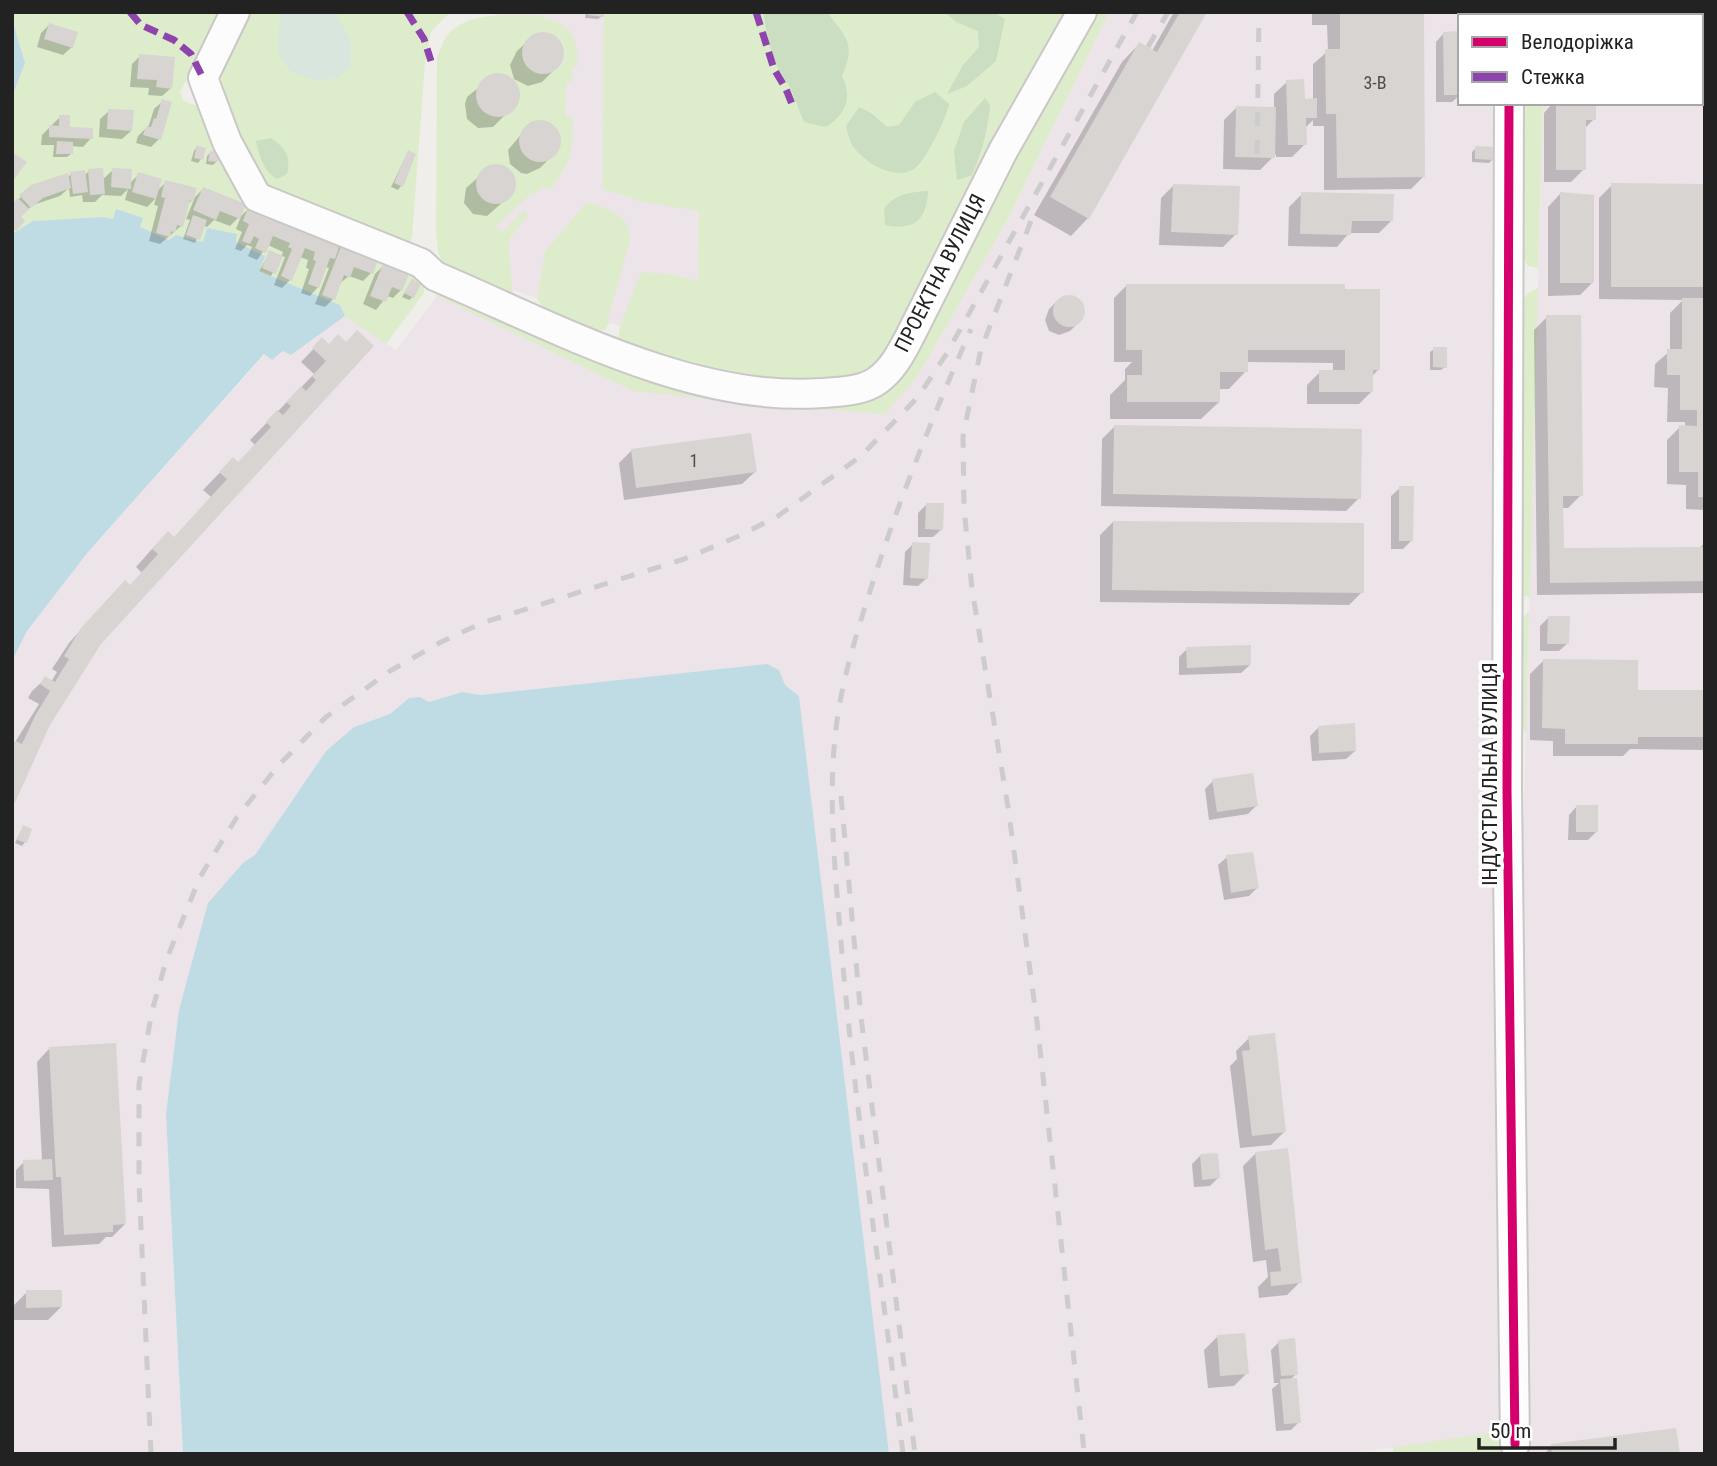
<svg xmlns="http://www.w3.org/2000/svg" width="1717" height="1466" viewBox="0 0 1717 1466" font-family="'Roboto Condensed',sans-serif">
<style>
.industrial{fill:#ede4e9}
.grass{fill:#ddeccb}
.forest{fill:#cbdec1}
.wetland{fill:#d9e6de}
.water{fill:#bfdbe3}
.shadow{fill:#0003}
.building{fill:#d7d4d2}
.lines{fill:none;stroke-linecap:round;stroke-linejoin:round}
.minor-casing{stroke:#c9c8c7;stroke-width:32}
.minor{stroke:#fdfcfc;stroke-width:28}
.rail{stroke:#ccc;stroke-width:5;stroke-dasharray:14 14;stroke-linecap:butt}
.quiet{stroke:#8e44ad;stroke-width:7;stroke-dasharray:14 7;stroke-linecap:butt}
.cycleway-casing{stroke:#fff;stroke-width:13}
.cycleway{stroke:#d6006c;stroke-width:9}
.labels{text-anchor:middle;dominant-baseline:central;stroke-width:7;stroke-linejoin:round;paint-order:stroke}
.number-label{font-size:18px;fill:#4f4e4e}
.street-label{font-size:21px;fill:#222;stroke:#fff}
</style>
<rect width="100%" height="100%" fill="#f0eeeb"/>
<path class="industrial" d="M496,12H604V28L790,383L451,269L497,22Z
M1109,12H1499V16H1460V103H1499L1500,1433L1344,1454H889L799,696L785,685L779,670L767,664L481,695L462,692L429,702L420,697L409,698L390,714L354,727L326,751L255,855L244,862L179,1010L166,1114L183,1454H12V661L27,631L88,552L265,354L272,360L284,351L291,355L345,316L396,350L437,296L633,391L917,377L1008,219Z
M1572,12H1705V1454H1529L1523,835L1543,103H1701V16H1579Z"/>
<path class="grass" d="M12,12H224L180,92L184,101L207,110L261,204L398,262L424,284V293L386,344L345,316L340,305L259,271L236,242L237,235L203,242L176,235L169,240L140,227L143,218L116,210L113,219L103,217L33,221L12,234V97L25,63L12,19Z
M247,12H453L444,18L431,32L425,63L412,237L409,245L264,189L253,174L220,87L224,64Z
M604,12H1076L873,375L793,389L630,349L618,340L620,326L641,272L674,275L698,281L699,211L643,202L603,189Z
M1087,12H1109L1008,219L917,377L885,414L781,406L633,391L437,296L436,288L642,376L878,388Z
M535,15C570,25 577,30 578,66L572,67V82H566L565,117H573C572,155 573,159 550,190L543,186L535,194L532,193L496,226L502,232L523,211L528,215L510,238L509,251L513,297L444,265L438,252L436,234L437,58C440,51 442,43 446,37C466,11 506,15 535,15Z
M1525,103H1543L1538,268L1528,266L1520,255Z
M587,202C608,209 631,214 630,241L608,318L610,322L605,330L599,331L546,312L537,299L545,252Z
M1538,288L1530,598L1520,594L1521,306L1527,294Z
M1529,611L1526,734L1518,720L1521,620Z
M1500,1106L1507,1433L1502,1451L1499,1454H1393V1447L1500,1432Z"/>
<path class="forest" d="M763,12H827C847,39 856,43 842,76C853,98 845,115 826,127L804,122L790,87L778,68L769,44Z
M945,12H993L1005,19L996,61L967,86L947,94L963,65L979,47L978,31L956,22Z
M935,92L949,104C947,117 925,162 914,169C894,181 865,163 853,146C849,141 848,133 846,126L859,107L871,113L887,127L899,125L915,102Z
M985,98L990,105C988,129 982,152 972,175L957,180L954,151L964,122Z
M271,138C286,149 291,156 287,174L277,179C263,171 259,155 256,141Z
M928,191C927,220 914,231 885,225L884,209C895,194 910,192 928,191Z"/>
<path class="wetland" d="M280,12H335L351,41V67L338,78L317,81L291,72L278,53Z"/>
<path class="water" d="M12,19L25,63L12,97Z
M116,209L143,218L140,227L169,240L176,235L203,242L207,228L237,234L236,242L265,256L259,271L340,305L345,316L291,355L283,351L272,360L264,354L88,552L27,631L12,661V234L33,221L103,217L113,219Z
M767,664L779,670L785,685L799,696L889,1454H183L166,1114L179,1010L208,903L244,862L255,855L326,751L354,727L390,714L409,698L420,697L429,702L462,692L481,695Z"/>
<path class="shadow" d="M586,12H602V16L598,19L585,18Z
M1174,12H1205L1088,218L1071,236L1034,215L1122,62L1139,44L1152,51Z
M1312,12H1422L1424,176L1411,189L1324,190V126H1313V120L1304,129L1305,144L1292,157H1276V154L1260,170L1223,169L1224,120L1237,107L1274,108V94L1287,82L1303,101L1313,100V64L1328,51L1327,25H1312Z
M49,25L72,47L63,55L37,47L41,33Z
M1701,29H1705V88L1701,87Z
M545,33L558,40L563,55L556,68L542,82L528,86L514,79L510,65L517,51L531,38Z
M1444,33L1460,95L1452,102H1436V42Z
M140,56L171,88L162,96L148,95L149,88L130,87L132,64Z
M494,75L508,77L518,88L517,103L493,127L478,128L467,119L465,104L467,97Z
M163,101L159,139L151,147L136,143L138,136L149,125L154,109Z
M1553,103H1594V119L1584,129V169L1571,182H1544V113Z
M109,111L131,131L122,139L99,137L100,119Z
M60,117L68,129L91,138L83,147L71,146V154L67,157H53L54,145H41L42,135Z
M543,122L555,128L559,141L553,155L540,168L527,174L521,173L510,164L508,150L529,125Z
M197,147L201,159L198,163L191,161L194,151Z
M1476,148L1493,159L1489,163L1472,162V152Z
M211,152L216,162L213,165L206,164L207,156Z
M408,152L401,186L398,190L391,187Z
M491,166L505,167L514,178L513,193L487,216L473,214L464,203L466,188Z
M113,170L130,183L139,174L157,191L166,182L192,200L187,205L181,226L160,244L149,241L158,206L154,205L156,198L147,207L125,200L128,189L121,196L102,195L95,202H83L82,195L70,197L69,188L60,196L33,205L19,217L23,221L12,232V206L32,186L67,178L71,174L84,176L89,171L102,180Z
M1174,185L1236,234L1223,247L1159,245L1161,198Z
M1612,185L1705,186V510L1686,509V485L1667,484V440L1680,427H1685V422H1667L1668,388L1654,387L1655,364L1670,351V313L1683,300L1599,299V198Z
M203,189L238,218L230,226L214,220L207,227L203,225L195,243L183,239L190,220L186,219L195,197Z
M1302,194L1391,221L1379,233H1349L1337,247L1288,246L1289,207Z
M1560,194L1592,283L1580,295L1548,296V207Z
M249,208L358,252L356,256L371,273L363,281L349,276L339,284L333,299L325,307L315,304L329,268L325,267L318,287L310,296L301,293L309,269L306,268L308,260L300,257L290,280L282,288L274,285L285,257L282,256L271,276L259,271L270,252L281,257L283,252L268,245L257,260L248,256L252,247L247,245L241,251L235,249L242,232L236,229L241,216Z
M383,266L401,290L393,298L387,296L376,310L363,304L375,274Z
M412,281L413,297L409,300L402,297Z
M1127,285L1344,286L1378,370L1372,376V391L1359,404H1307V385L1320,372H1333V363L1246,362V371L1229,389H1219V402L1201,419H1110V395L1125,380V369L1132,362H1114V298Z
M1069,296L1079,301L1084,311L1079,322L1070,331L1059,335L1049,331L1045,320L1049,309L1058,300Z
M1547,317L1581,495L1568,508H1562V550L1699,548L1705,543V593L1537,595L1534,330Z
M357,332L100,643L48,724L12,805V747L39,704L28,698L32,691L45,679L51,682L57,672L52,669L69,643L112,595L129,587L142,573L136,567L151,550L168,533L174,539L211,497L203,490L233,459L238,464L255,445L250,440L314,374L301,362L322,340L329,346L346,343Z
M1434,349L1445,367L1441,370H1430V352Z
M1115,426L1359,498L1346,511L1101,506L1102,439Z
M632,450L755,472L742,484L624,500L619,463Z
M1400,488L1412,540L1403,549H1391V496Z
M927,504L942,529L933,537H918V513Z
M1113,522L1362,592L1349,605L1100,602V535Z
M913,544L927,578L918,586L903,585L905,552Z
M1548,618L1568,643L1559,651H1540V626Z
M1187,649L1250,665L1241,673L1179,675V657Z
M1543,661L1637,692H1705V750L1630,749L1623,756H1553V741L1530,740V674Z
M1319,727L1355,751L1346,759L1312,761L1310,736Z
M1213,781L1256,806L1248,814L1209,820L1205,789Z
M1577,806L1596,832L1588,840H1568L1569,815Z
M23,827L25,842L22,846L15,843Z
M1227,857L1257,888L1249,896L1224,900L1218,865Z
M1249,1038L1284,1132L1271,1145L1240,1148L1230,1066L1237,1059L1236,1051Z
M49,1049L125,1224L112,1237H106L99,1244L52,1247L49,1189L16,1188V1170L24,1162L42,1161L37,1062Z
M1256,1153L1300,1282L1287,1295L1259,1298L1258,1287L1268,1277L1266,1260L1253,1262L1243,1166Z
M1200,1156L1218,1178L1210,1186L1194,1187L1192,1164Z
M27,1292L61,1307L48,1320H14V1305Z
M1217,1337L1247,1373L1234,1386L1208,1388L1204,1350Z
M1279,1342L1296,1374L1290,1380L1299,1422L1291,1430L1276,1431L1272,1389L1279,1383H1274L1271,1350Z
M1552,1446L1678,1454H1544Z"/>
<path class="building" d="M588,12H604V17L588,15Z
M1180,12H1207L1089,219L1050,197L1139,42L1157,52Z
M1340,12H1424L1425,177L1337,178L1336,114H1326L1325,49H1340Z
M49,23L78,32L73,48L44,39Z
M1701,27H1705V75H1701Z
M1460,31V95H1444L1443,32Z
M522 53a21 21 0 1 1 42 0a21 21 0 1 1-42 0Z
M139,54L175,57L172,89L156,87L157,80L137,79Z
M476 95a22 22 0 1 1 44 0a22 22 0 1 1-44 0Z
M1304,79L1305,99L1317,98V118H1306L1307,145H1288L1286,80Z
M162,99L172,102L161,140L143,135L146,126L151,127L154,118L156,119Z
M1556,103H1596V120H1586V170H1556Z
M1236,106L1276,107L1275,158L1235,157Z
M108,109L134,110L132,131L107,129Z
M59,115H70V127L93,128V139L49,137V125L59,126Z
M519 141a21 21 0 1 1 42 0a21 21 0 1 1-42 0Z
M57,141L73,142V154H56Z
M197,145L206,148L203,160L194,158Z
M1475,146L1495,147L1494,160L1475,159Z
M408,150L416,154L403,187L394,183Z
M210,151L220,152L218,162L208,161Z
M12,152L27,162L12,182Z
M476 184a20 20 0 1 1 40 0a20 20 0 1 1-40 0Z
M103,168L105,194L90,195L88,169Z
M112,168L132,169L131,189L111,187Z
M85,170L88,192L73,194L70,172Z
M138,172L162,179L156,199L132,192Z
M68,173L71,188L43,198L31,208L19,195L31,185Z
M165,180L197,188L193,201L190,200L183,227L177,225L175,233L171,231L170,237L156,233L165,198L161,197Z
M1611,183L1705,184V287H1611Z
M1173,184L1240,186L1238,235L1171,232Z
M203,187L246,204L240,219L220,211L216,220L193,210Z
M1301,192L1394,194L1393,221H1352L1351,235L1300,234Z
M1560,192L1594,195V283H1560Z
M18,198L29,209L21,217L25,221L16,231L12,228V204Z
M249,205L340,244L335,259L330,258L319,288L308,284L316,261L313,260L315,252L305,248L292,281L281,276L292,249L288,247L290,243L273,236L266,253L255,248L259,239L254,236L250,244L242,241L249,224L243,221Z
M193,215L207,220L200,240L186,235Z
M342,244L360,251L358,255L377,262L373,274L354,267L350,278L344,275L335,300L322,295Z
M269,250L283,256L276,274L262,268Z
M383,264L409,274L402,291L392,287L386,302L370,296Z
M412,279L421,284L414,298L404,293Z
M1126,284H1345V289H1380V370H1373V392H1319V370H1345V350H1248V372H1220V402H1127V375H1142V350H1126Z
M1053 311a16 16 0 1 1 32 0a16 16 0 1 1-32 0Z
M1682,298H1705V497H1698V472H1679V425L1697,426V410H1680V375H1667V349H1682Z
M1546,315H1581L1583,496H1563L1564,548L1705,547V581L1550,583Z
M357,330L374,346L101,644L50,725L12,809V749L16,741L22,744L35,716L50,691L40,684L45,676L55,682L69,659L64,656L81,628L125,580L130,585L158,554L152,549L168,531L174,537L227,479L219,472L233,457L238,462L271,427L266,422L277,410L283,415L291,406L286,402L301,386L306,391L316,380L312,376L326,361L312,348L322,337L329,344L338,334L346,342Z
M1433,347H1447V368L1433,367Z
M1114,425L1362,429L1361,499L1113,494Z
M751,433L757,472L636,488L631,449Z
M1399,486H1414L1413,541H1399Z
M926,503H944L943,530L925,529Z
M1113,521L1364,523V593L1112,590Z
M912,542L930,543L928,579L910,578Z
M1548,616H1570L1569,644H1547Z
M1251,645V665L1187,668L1186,647Z
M1543,659L1638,660V690H1705V737H1638V744H1565V729L1542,728Z
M1355,723L1356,751L1319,753L1318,726Z
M1253,773L1258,806L1217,812L1212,779Z
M1576,805H1598V832H1576Z
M23,825L32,829L27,843L17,840Z
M1253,852L1259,888L1231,893L1226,855Z
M1275,1033L1286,1132L1252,1136L1242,1051L1250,1050L1248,1036Z
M116,1043L126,1224L113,1225V1232L64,1235L61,1177H56L49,1047Z
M1288,1148L1302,1283L1271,1286L1270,1272L1281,1271L1278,1248L1265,1250L1255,1152Z
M1218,1153L1220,1178L1202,1180L1200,1154Z
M52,1159L53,1180L24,1181L23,1160Z
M26,1290H62V1307L26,1308Z
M1245,1333L1249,1374L1220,1376L1217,1335Z
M1295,1338L1298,1375L1281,1376L1278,1340Z
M1297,1378L1301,1423L1284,1424L1280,1379Z
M1676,1428L1680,1454H1552L1551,1444Z"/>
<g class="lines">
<defs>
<path id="minor" d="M235,12L203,78L227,142L257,197L421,263L435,276C553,326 692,403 822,393C840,392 864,391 878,380C893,369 901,353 909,338L1003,151L1082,12
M1509,16V12
M1509,103L1507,789L1515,1444"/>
</defs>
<use href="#minor" class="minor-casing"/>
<use href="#minor" class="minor"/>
<path class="rail" d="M1148,47L1168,12
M1257,154L1259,12
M1031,221L981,349L963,436L964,508L972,589L1008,807L1037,1022L1084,1451
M841,796L861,1017L915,1454
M151,1454L139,1183V1084L152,1011L166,961L200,877L237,817L278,766L326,717L390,671L441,642L482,623L684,559L739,536L778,516L861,456L918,397L947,353L1137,12
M903,1454C883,1287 856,1121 842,954C836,878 827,804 836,728C842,680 856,635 871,588C899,499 934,414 971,329"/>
<path class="quiet" d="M130,12L141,25L174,40L191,54L203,78
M407,12L424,39L431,61
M756,12L774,69L786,89L794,109
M467,13V12"/>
<defs>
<path id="cycleway" d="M1509,103L1507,789L1515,1444"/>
</defs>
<use href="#cycleway" class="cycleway-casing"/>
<use href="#cycleway" class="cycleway"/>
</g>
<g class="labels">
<g class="number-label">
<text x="1375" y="82">3-В</text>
<text x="694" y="460">1</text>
</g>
<g class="street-label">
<text transform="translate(940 273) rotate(-63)">ПРОЕКТНА ВУЛИЦЯ</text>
<text transform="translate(1490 774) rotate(-90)">ІНДУСТРІАЛЬНА ВУЛИЦЯ</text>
</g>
</g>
<rect width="1717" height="1466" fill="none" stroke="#222222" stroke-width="28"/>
<rect x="1458" y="14" width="245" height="91" fill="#ffffff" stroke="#a7a7a7" stroke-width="2"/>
<rect x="1472" y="37" width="35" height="10" fill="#d6006c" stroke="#a7a7a7" stroke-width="2"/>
<text x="1521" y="49" font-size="21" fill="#222222">Велодоріжка</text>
<rect x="1472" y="72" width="35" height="10" fill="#8e44ad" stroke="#a7a7a7" stroke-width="2"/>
<text x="1521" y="84" font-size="21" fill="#222222">Стежка</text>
<path d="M1479 1438v10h136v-10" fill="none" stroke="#222222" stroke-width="3.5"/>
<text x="1490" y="1438" font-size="21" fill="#222222" stroke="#ffffff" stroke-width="5" paint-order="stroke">50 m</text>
</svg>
